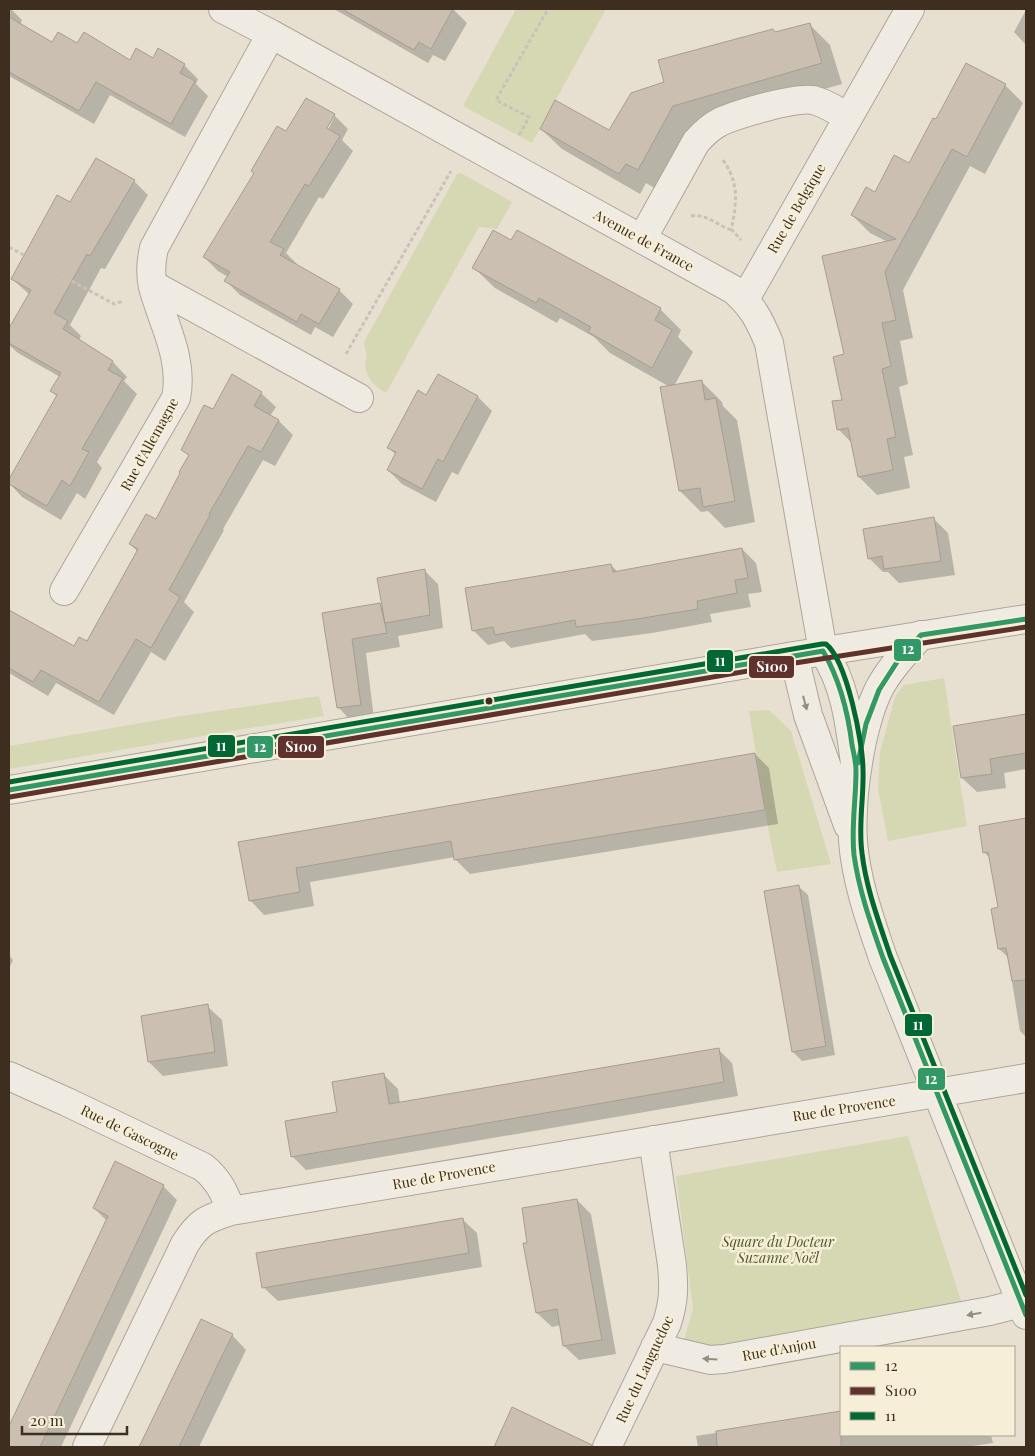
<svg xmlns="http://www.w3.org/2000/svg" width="1035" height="1456" viewBox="0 0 1035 1456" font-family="'Playfair Display',serif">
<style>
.green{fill:#d6d7b3}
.shadow{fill:#0003;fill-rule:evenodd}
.building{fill:#cbbfb2;stroke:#a89c90}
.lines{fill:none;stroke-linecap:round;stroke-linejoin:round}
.minor-casing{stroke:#ada599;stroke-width:30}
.tertiary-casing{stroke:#ada599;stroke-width:30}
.path{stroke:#c8c2b9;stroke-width:3;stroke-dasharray:4 2.5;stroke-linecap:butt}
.minor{stroke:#efebe3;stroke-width:28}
.tertiary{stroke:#efebe3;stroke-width:28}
.bus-1-casing{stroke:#f7eed8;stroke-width:9}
.bus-2-casing{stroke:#f7eed8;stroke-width:9}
.bus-3-casing{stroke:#f7eed8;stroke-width:9}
.bus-1{stroke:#339867;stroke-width:5}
.bus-2{stroke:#60322d;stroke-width:5}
.bus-3{stroke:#016734;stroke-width:5}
.oneway{fill:#968c82}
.bus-dot{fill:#3d2e20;stroke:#f7eed8;stroke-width:2}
.labels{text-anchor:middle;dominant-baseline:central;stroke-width:5;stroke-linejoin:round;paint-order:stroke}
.street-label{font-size:14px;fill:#3d2e20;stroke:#f7eed8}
.park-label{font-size:14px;font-style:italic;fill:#4d5a26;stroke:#f7eed8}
.line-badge{stroke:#f7eed8;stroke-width:2}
.badge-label{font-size:14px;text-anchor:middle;font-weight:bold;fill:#fff}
</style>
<rect width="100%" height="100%" fill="#e7e0d1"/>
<path class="green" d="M516,9H606L532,143L463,106Z
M461,173L512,202L497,229L479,227L386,393C375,387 367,379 365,366C365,362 367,358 366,354C366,350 364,346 364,342L457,174Z
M944,678L967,826L888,841L878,788L880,752L895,697L904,685Z
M319,696L324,716L226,732L9,769V746L181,716Z
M769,710L791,731L831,864L777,872L769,833L749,711Z
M908,1136L963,1307L714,1353L684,1340L693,1308L676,1176Z"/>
<path class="shadow" d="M9,9H11L22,20L20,25L53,44L130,61L154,60L184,65L198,79L196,84L208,96L185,137L110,95L94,124L9,76Z
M334,9H453L467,23L445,61L433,55L428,63Z
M1026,10V45L1014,32Z
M810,25L830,45L842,84L693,126L658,190L646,183L640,194L562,149L541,129L610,132L666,83L773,30L776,33Z
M1005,85L1023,103L985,174L970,166L903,290L913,338L900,341L908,384L899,387L913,455L904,457L910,488L877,495L859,477L852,443L838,429L843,401L846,355L888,242L870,233L852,215L910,165L936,121Z
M334,115L348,129L342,140L353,151L323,199L319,197L286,253L297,264L296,266L339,290L353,304L333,337L315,327L311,335L240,295L226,281L228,277L218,271L204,257L287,133ZM331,117H334L326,134L323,133Z
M134,181L148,195L105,269L101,268L70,325L81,336L79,340L113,362L127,377L124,381L137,394L97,462L102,468L85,499L77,493L61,520L22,497L9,483V481L57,397L52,391L60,377L18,353L9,345V330L30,295L12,279L70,203Z
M512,242L660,309L681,330L678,337L693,352L674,386L701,381L722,402L723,406L737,420L755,522L725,528L708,511L701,512L680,491L670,387L610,353L594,337L560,318L557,323L495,288L474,268Z
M438,376L478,397L492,411L458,475L452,472L436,502L402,484L388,470L396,455L389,448L427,397Z
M261,393L276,407L270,416L279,421L293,435L275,466L263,460L223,529L224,530L184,602L194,612L165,661L151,652L114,715L56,683L48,696L9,673V622L13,614L75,648L87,643L138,552L130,544L156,521L189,456L183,449L213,411Z
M934,519L948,533L955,575L899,583L888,572H883L869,558Z
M742,549L756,563L762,592L748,594L751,607L710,614L712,622L652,633L592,641L585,634L511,648L504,641L488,645L474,631L611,565L618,572Z
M424,570L438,584L443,628L398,636L400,647L366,653L374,719L352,722L338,707L323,614L380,605L383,608Z
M1026,715V769L1004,773L1006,788L977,792L962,778L954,727Z
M755,754L769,768L778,824L470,874L455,859V857L310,882L314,906L264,915L250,900L240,843Z
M1026,819V1037L1020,1031L1008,957L999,949L1000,908L991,859L984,852L980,827Z
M798,886L808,895L835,1055L802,1061L793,1052Z
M9,955L13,960L9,969Z
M207,1006L222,1020L228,1066L163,1076L149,1062Z
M718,1049L732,1063L738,1096L306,1170L292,1156L339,1113L384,1075L398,1089L400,1103Z
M163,1186L177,1200L61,1447H9V1429L107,1221L94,1208Z
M577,1200L591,1214L616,1354L579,1360L564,1346L561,1325L552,1327L537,1313L528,1244Z
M462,1219L477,1233L482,1267L278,1301L263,1287Z
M202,1321L232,1335L246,1350L199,1447H141Z
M513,1408L572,1444L570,1447H495Z
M841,1413V1435H991L993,1443L966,1447H698L696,1436Z"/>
<path class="building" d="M342,9H453L431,49L419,42L414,50Z
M9,17L52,42L58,32L77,43L84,32L130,60L136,48L153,58L158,48L185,64L180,73L195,81L171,124L96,82L79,111L9,72Z
M810,23L822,63L673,106L638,170L626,164L619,174L540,129L555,100L609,130L631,93L664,82L658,60L773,29L775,32Z
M966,63L1006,84L967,157L952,149L885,272L896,320L882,323L891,366L882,369L896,437L887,439L893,470L858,477L848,428L837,430L832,401L842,400L833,357L844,354L822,256L896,239L851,215L866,187L875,192L894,155L909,163L933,118L936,119Z
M306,98L335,114L327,128L340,136L309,186L305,184L270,242L284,249L280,255L340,289L319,324L301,314L297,322L224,281L230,272L203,257L254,173L251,171L277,126L286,131Z
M96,158L135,180L90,256L87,254L54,313L68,321L63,329L113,361L108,370L123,378L82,449L89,452L70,486L62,480L47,506L9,484V479L57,395L50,391L61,373L9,343V328L31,290L11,279L57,195L70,202Z
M493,230L511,240L517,230L661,308L655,320L672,330L652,368L588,332L591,327L539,298L536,303L472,268Z
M232,374L262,392L254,406L279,420L261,452L248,446L209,514L210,515L169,590L180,597L151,648L136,639L99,702L41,670L33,682L9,668V610L74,646L79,637L87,641L138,549L129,544L146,514L156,519L180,473L179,472L189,455L181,450L204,405L213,409Z
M438,374L478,396L443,462L438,459L422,489L387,470L396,452L387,448L418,390L426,395Z
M702,380L705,400L716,398L735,501L703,507L700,488L679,491L660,387Z
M934,517L941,561L884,569L882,556L868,559L863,529Z
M742,548L748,578L735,580L737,593L697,601L698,609L637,619L576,627L575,620L495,635L493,627L472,631L465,588L611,564L613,572Z
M425,569L430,615L385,623L377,578Z
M380,603L387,633L352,639L361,705L337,708L322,613Z
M1026,714V753L990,759L992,774L961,778L953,726Z
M755,753L765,810L454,860L451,841L296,868L300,892L249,901L238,842Z
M1026,818V980L1012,981L1006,948L998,949L991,909L998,907L988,852L983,853L979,826Z
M799,885L826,1046L792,1052L764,891Z
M208,1004L215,1052L148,1062L141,1016Z
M719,1048L724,1082L291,1157L285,1121L337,1112L332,1082L384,1073L389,1104Z
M115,1161L164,1185L40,1447H9V1426L108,1216L93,1208Z
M577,1199L602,1340L563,1346L557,1309L536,1313L523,1243H527L522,1208Z
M463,1218L469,1253L262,1288L256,1253Z
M201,1319L233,1334L220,1360L179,1447H139Z
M512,1407L592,1445V1447H494Z
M841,1411V1447H717L716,1431Z"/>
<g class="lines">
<defs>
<path id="minor" d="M223,9L271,34L734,290C753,307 759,319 769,343L823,651C847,686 850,729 856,770
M642,239L696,142C703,134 710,127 720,122C737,114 795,97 813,100C826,103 837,111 848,117
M153,285L359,398
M745,299L910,9
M64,591L176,398C184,359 163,324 153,287C150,274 151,261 154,248L271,34
M921,635C906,652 890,668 879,689C870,707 865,727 861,746C855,777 851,809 853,841C856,881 870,920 883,958L1026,1315
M794,656L808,715L848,825
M9,1076L67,1102L203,1167C218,1179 225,1193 231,1211
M655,1347L710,1360L724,1359L990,1311L1021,1303
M87,1447L185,1244C199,1222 206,1219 231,1211L1026,1078
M607,1447L667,1323C674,1301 674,1288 672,1265L653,1140"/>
<path id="tertiary" d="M9,790L794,656L1026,619"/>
</defs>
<use href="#minor" class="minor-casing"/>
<use href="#tertiary" class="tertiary-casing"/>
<path class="path" d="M519,135L529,117L496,100L548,9
M723,160C733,174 737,188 735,206C735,214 732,221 732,230L741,240
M691,216C706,213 718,226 732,230
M9,247L114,304L123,301
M346,354L451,171"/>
<use href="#minor" class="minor"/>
<use href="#tertiary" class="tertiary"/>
<defs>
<path id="bus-1" d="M858,763L866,724L879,690L899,659L921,635L1026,619
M9,790L823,651C840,680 848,712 852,745C854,754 856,762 856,771C856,800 851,827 854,855C859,891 871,924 883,958L1026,1315"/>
<path id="bus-2" d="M10,797L795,663L1026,627"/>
<path id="bus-3" d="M9,782L822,644H826C847,661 863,743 863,770C864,798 858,825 862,853C866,888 879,922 890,955L1026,1295"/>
</defs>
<use href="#bus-1" class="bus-1-casing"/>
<use href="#bus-2" class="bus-2-casing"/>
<use href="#bus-3" class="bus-3-casing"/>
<use href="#bus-1" class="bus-1"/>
<use href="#bus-2" class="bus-2"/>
<use href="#bus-3" class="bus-3"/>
</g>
<defs><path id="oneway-solid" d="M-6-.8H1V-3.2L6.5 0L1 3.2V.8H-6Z" transform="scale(1.25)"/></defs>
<g class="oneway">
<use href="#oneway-solid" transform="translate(805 703) rotate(75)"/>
<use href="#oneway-solid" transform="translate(974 1314) rotate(170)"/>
<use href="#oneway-solid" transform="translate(710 1359) rotate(-176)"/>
</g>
<circle class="bus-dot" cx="489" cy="701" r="4.5"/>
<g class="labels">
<g class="street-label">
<text transform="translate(796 208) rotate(-60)">Rue de Belgique</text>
<text transform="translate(644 240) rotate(29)">Avenue de France</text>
<text transform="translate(149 444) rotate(-61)">Rue d'Allemagne</text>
<text transform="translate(844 1108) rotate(-9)">Rue de Provence</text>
<text transform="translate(130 1132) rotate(26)">Rue de Gascogne</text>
<text transform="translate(444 1175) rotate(-10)">Rue de Provence</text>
<text transform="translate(779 1349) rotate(-10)">Rue d'Anjou</text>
<text transform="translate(644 1369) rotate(-65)">Rue du Languedoc</text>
</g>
<g class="park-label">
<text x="778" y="1241">Square du Docteur<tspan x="778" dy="16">Suzanne Noël</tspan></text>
</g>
</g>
<g class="line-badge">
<rect x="893" y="638" width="29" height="24" rx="5" fill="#339867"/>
<rect x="706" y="649" width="28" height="24" rx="5" fill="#016734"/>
<rect x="748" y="655" width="47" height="24" rx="5" fill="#60322d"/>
<rect x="207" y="734" width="29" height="24" rx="5" fill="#016734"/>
<rect x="246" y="735" width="28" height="24" rx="5" fill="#339867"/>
<rect x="277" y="735" width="48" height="24" rx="5" fill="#60322d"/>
<rect x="904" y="1013" width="29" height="24" rx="5" fill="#016734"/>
<rect x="917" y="1067" width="29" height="24" rx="5" fill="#339867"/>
</g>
<g class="badge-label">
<text x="908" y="654">12</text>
<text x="720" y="666">11</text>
<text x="772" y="672">S100</text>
<text x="221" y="751">11</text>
<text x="260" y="752">12</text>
<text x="301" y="752">S100</text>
<text x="918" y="1030">11</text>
<text x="931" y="1084">12</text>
</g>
<rect width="1035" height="1456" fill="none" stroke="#3d2e20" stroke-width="20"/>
<rect x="840" y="1346" width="175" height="90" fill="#f7eed8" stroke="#ada18e"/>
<rect x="850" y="1362" width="25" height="8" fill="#339867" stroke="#ada18e"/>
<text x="885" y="1371" font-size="15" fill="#3d2e20">12</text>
<rect x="850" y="1387" width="25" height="8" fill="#60322d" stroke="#ada18e"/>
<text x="885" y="1396" font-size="15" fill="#3d2e20">S100</text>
<rect x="850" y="1412" width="25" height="8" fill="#016734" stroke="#ada18e"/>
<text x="885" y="1421" font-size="15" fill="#3d2e20">11</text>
<path d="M22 1426v8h105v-8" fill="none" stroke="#3d2e20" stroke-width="2.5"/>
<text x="30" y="1426" font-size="15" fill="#3d2e20" stroke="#f7eed8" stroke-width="4" paint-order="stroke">20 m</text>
</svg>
